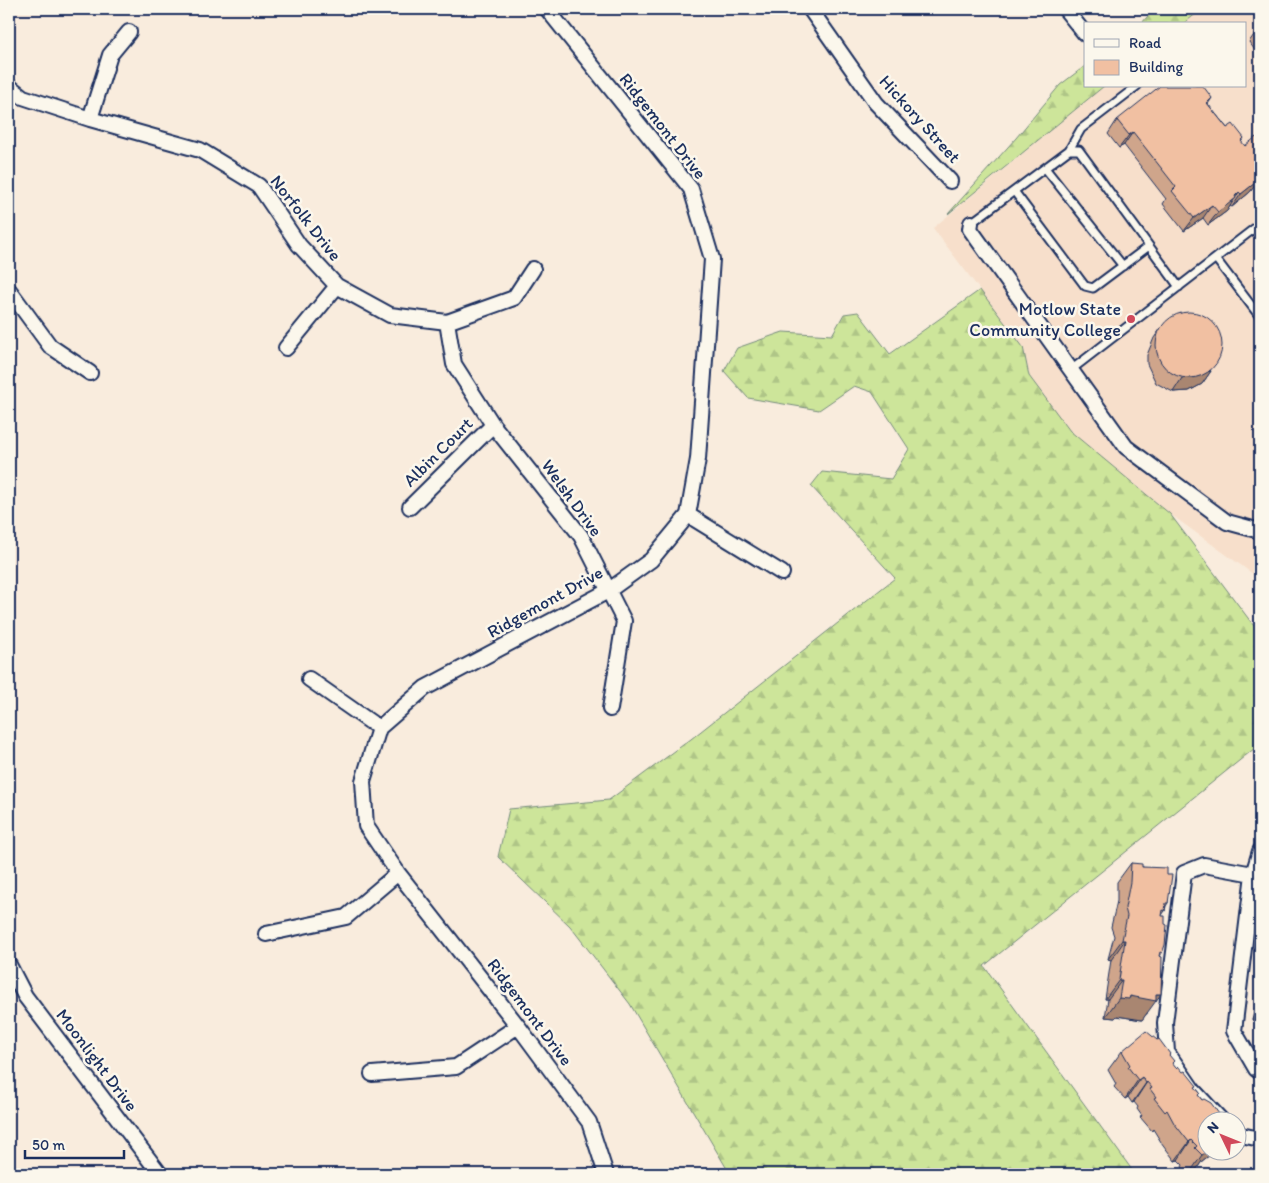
<svg xmlns="http://www.w3.org/2000/svg" width="1269" height="1183" viewBox="0 0 1269 1183" font-family="Itim,sans-serif">
<style>
.built{fill:#f7dfcb}
.forest{fill:url(#forest-firs);stroke:#748a7c}
.lines{fill:none;stroke-linecap:round;stroke-linejoin:round}
.service-casing{stroke:#1b2f5e;stroke-width:11}
.minor-casing{stroke:#1b2f5e;stroke-width:18}
.service{stroke:#fbf7ec;stroke-width:7}
.minor{stroke:#fbf7ec;stroke-width:14}
.wall{fill:#cfa58b;stroke:#1b2f5e}
.shaded-wall{fill:#a98671;stroke:#1b2f5e}
.building{fill:#f1c0a2;stroke:#1b2f5e}
.poi-dot{fill:#d1495b;stroke:#fbf7ec;stroke-width:2}
.labels{text-anchor:middle;dominant-baseline:central;stroke-width:5;stroke-linejoin:round;paint-order:stroke}
.street-label{font-size:18px;fill:#1b2f5e;stroke:#fbf7ec}
.poi-label{font-size:18px;fill:#1b2f5e;stroke:#fbf7ec;text-anchor:end}
</style>
<defs>
<pattern id="forest-firs" width="22" height="20" patternUnits="userSpaceOnUse" patternTransform="scale(1.25)"><rect width="22" height="20" fill="#cde59a"/><path d="M5 1l3.5 6h-7zM16 11l3.5 6h-7z" fill="#afc587"/></pattern>
</defs>
<rect width="100%" height="100%" fill="#f9ecdd"/>
<filter id="ink" filterUnits="userSpaceOnUse"><feTurbulence type="fractalNoise" baseFrequency=".02" numOctaves="2"/><feDisplacementMap in="SourceGraphic" scale="10" xChannelSelector="R" yChannelSelector="G"/><feConvolveMatrix kernelMatrix="1 2 1 2 8 2 1 2 1" color-interpolation-filters="sRGB"/></filter>
<g filter="url(#ink)">
<path class="built" d="M1202,9H1260V579L1170,514L1070,431L1029,376L1023,347L933,228L1104,86H1245V24H1183Z"/>
<path class="forest" d="M1154,9H1202L1183,24H1141Z
M1085,66V86H1104L948,214L1016,138L1060,85Z
M980,290L1023,347L1029,376L1070,431L1170,514L1260,634V744L984,966L1135,1174H730L630,1004L570,926L498,857L509,809L609,800L691,739L895,578L811,486L822,472L891,479L909,449L872,392L854,386L819,410L748,398L724,371L737,348L783,332L832,335L844,314L858,312L890,354Z"/>
<g class="lines">
<defs>
<path id="service" d="M1069,150L1081,129L1137,86
M1045,168L1123,266
M1014,191L1085,286L1093,288L1149,246
M971,223L1069,150H1079L1179,287
M1216,259L1260,317
M1071,370L1260,224"/>
<path id="minor" d="M547,9L691,189L712,259L698,459L688,515L651,560L608,591L425,688L379,728L363,781L366,826L398,873L518,1026L589,1122L606,1174
M810,9L876,103L950,181
M1065,9L1085,34
M9,86L23,97L90,119L200,150L259,186L299,245L337,286L390,315L447,322L514,298L533,269
M90,119L110,55L129,32
M971,223L970,229L1126,447L1227,522L1260,531
M9,290L50,346L90,373
M447,322L454,364L493,425L581,536L624,621L610,709
M286,348L337,286
M410,507L493,425
M688,515L782,573
M309,679L379,728
M1260,851L1253,874L1234,1031L1256,1069L1260,1072
M266,934L346,917L398,873
M9,965L25,996L160,1174
M372,1074L456,1067L518,1026
M1221,1120L1193,1090L1167,1052L1165,1023L1184,873L1204,865L1253,874
M1236,1134L1260,1139"/>
</defs>
<use href="#service" class="service-casing"/>
<use href="#minor" class="minor-casing"/>
<use href="#service" class="service"/>
<use href="#minor" class="minor"/>
</g>
<path class="wall" d="M1260,27V57L1249,42L1258,29Z
M1212,98L1208,104L1227,128L1244,138L1241,142L1245,146L1260,141V164L1256,175L1260,179L1250,192L1232,207L1230,206L1227,211L1208,225L1203,218L1184,231L1163,204L1166,199L1124,145L1119,148L1108,134L1117,120Z
M1163,325L1211,371L1202,384L1189,391L1173,392L1156,383L1147,364V355L1154,338Z
M1260,439V450L1256,445Z
M1131,863L1167,875L1168,903L1166,906L1165,911L1162,915V953L1160,956L1147,1014H1146L1142,1020L1117,1016L1115,1018L1105,1017L1108,999H1105L1111,960L1108,959L1114,936L1111,927L1117,901V882Z
M1260,989V1026H1259L1260,1022L1252,1020Z
M1122,1051L1169,1055L1172,1064L1176,1068L1183,1072L1200,1093L1198,1095L1202,1100L1221,1120L1206,1150H1216L1214,1152L1202,1161L1196,1170L1190,1174H1188L1182,1167L1183,1165L1178,1160L1175,1161L1161,1142L1153,1129L1152,1131L1140,1117L1142,1116L1137,1109L1138,1107L1134,1102L1132,1103L1128,1097L1125,1099L1114,1087L1116,1084L1108,1070Z"/>
<path class="shaded-wall" d="M1133,132L1124,145L1119,148L1129,135Z
M1260,179L1250,192L1232,207L1241,194Z
M1239,192L1227,211L1208,225L1218,212Z
M1212,205L1203,218L1184,231L1194,218Z
M1211,371L1202,384L1189,391L1173,392L1182,378Z
M1122,940H1125L1111,960L1108,959Z
M1119,980H1122L1108,999H1105Z
M1156,994H1161L1142,1020L1117,1016L1115,1018L1105,1017L1119,998Z
M1260,1009V1021L1252,1020Z
M1142,1077L1128,1097L1125,1099L1138,1080Z
M1147,1082L1134,1102L1132,1103L1146,1083Z
M1191,1140L1178,1160L1175,1161L1189,1142Z
M1206,1149V1150H1216L1214,1152L1202,1161L1196,1170L1189,1174Z"/>
<path class="building" d="M1160,86H1203L1212,98L1207,103L1227,128L1233,124L1244,138L1241,141L1245,146L1256,137L1260,141V150L1259,151L1260,153V162L1258,163L1260,166V169L1255,173L1260,179L1241,194L1239,192L1235,196L1236,198L1218,212L1212,205L1194,218L1172,191L1176,187L1133,132L1129,135L1117,120Z
M1156 345a33 33 0 1 1 66 0a33 33 0 1 1-66 0Z
M1131,863L1142,864V867L1167,868V875H1172L1168,903H1166L1165,911L1163,910L1162,916H1165V924L1167,925L1165,945L1162,953L1160,952L1159,956L1162,957L1161,994H1156V1001L1130,996L1129,999L1119,998L1122,980H1119L1125,940H1122L1127,916L1125,908L1130,882Z
M1146,1031L1157,1040L1159,1039L1170,1054L1169,1055L1174,1061L1172,1063L1176,1068L1178,1066L1183,1072L1185,1071L1197,1086L1195,1087L1200,1093L1198,1095L1202,1100L1204,1099L1211,1103L1222,1118L1221,1119L1222,1120H1206V1150L1209,1151L1202,1155L1195,1148L1197,1146L1191,1140L1189,1142L1174,1123L1167,1110L1165,1112L1154,1098L1156,1097L1150,1089L1152,1088L1147,1082L1146,1083L1142,1077L1138,1080L1128,1067L1130,1065L1122,1051Z"/>
</g>
<circle class="poi-dot" cx="1131" cy="319" r="5"/>
<g class="labels">
<g class="street-label">
<text transform="translate(920 119) rotate(48)">Hickory Street</text>
<text transform="translate(663 126) rotate(52)">Ridgemont Drive</text>
<text transform="translate(306 218) rotate(52)">Norfolk Drive</text>
<text transform="translate(438 452) rotate(-45)">Albin Court</text>
<text transform="translate(572 498) rotate(54)">Welsh Drive</text>
<text transform="translate(545 602) rotate(-29)">Ridgemont Drive</text>
<text transform="translate(530 1012) rotate(53)">Ridgemont Drive</text>
<text transform="translate(97 1060) rotate(53)">Moonlight Drive</text>
</g>
<g class="poi-label">
<text x="1121" y="309">Motlow State<tspan x="1121" dy="21">Community College</tspan></text>
</g>
</g>
<rect width="1269" height="1183" fill="none" stroke="#fbf7ec" stroke-width="30"/>
<rect x="15" y="15" width="1239" height="1153" fill="none" stroke="#1b2f5e" stroke-width="2" filter="url(#ink)"/>
<rect x="1084" y="22" width="162" height="65" fill="#fbf7ec" stroke="#a1a7b3"/>
<rect x="1094" y="39" width="25" height="8" fill="#fbf7ec" stroke="#a1a7b3"/>
<text x="1129" y="48" font-size="15" fill="#1b2f5e">Road</text>
<rect x="1094" y="60" width="25" height="15" fill="#f1c0a2" stroke="#a1a7b3"/>
<text x="1129" y="72" font-size="15" fill="#1b2f5e">Building</text>
<g transform="translate(1222 1136) rotate(313)"><circle r="24" fill="#fbf7ec" stroke="#a1a7b3"/>
<path d="M0-4L9 19L0 12L-9 19Z" fill="#d1495b"/>
<text y="-8" font-size="14" font-weight="bold" text-anchor="middle" fill="#1b2f5e">N</text>
</g>
<path d="M25 1150v8h99v-8" fill="none" stroke="#1b2f5e" stroke-width="2.5"/>
<text x="32" y="1150" font-size="15" fill="#1b2f5e" stroke="#fbf7ec" stroke-width="4" paint-order="stroke">50 m</text>
</svg>
